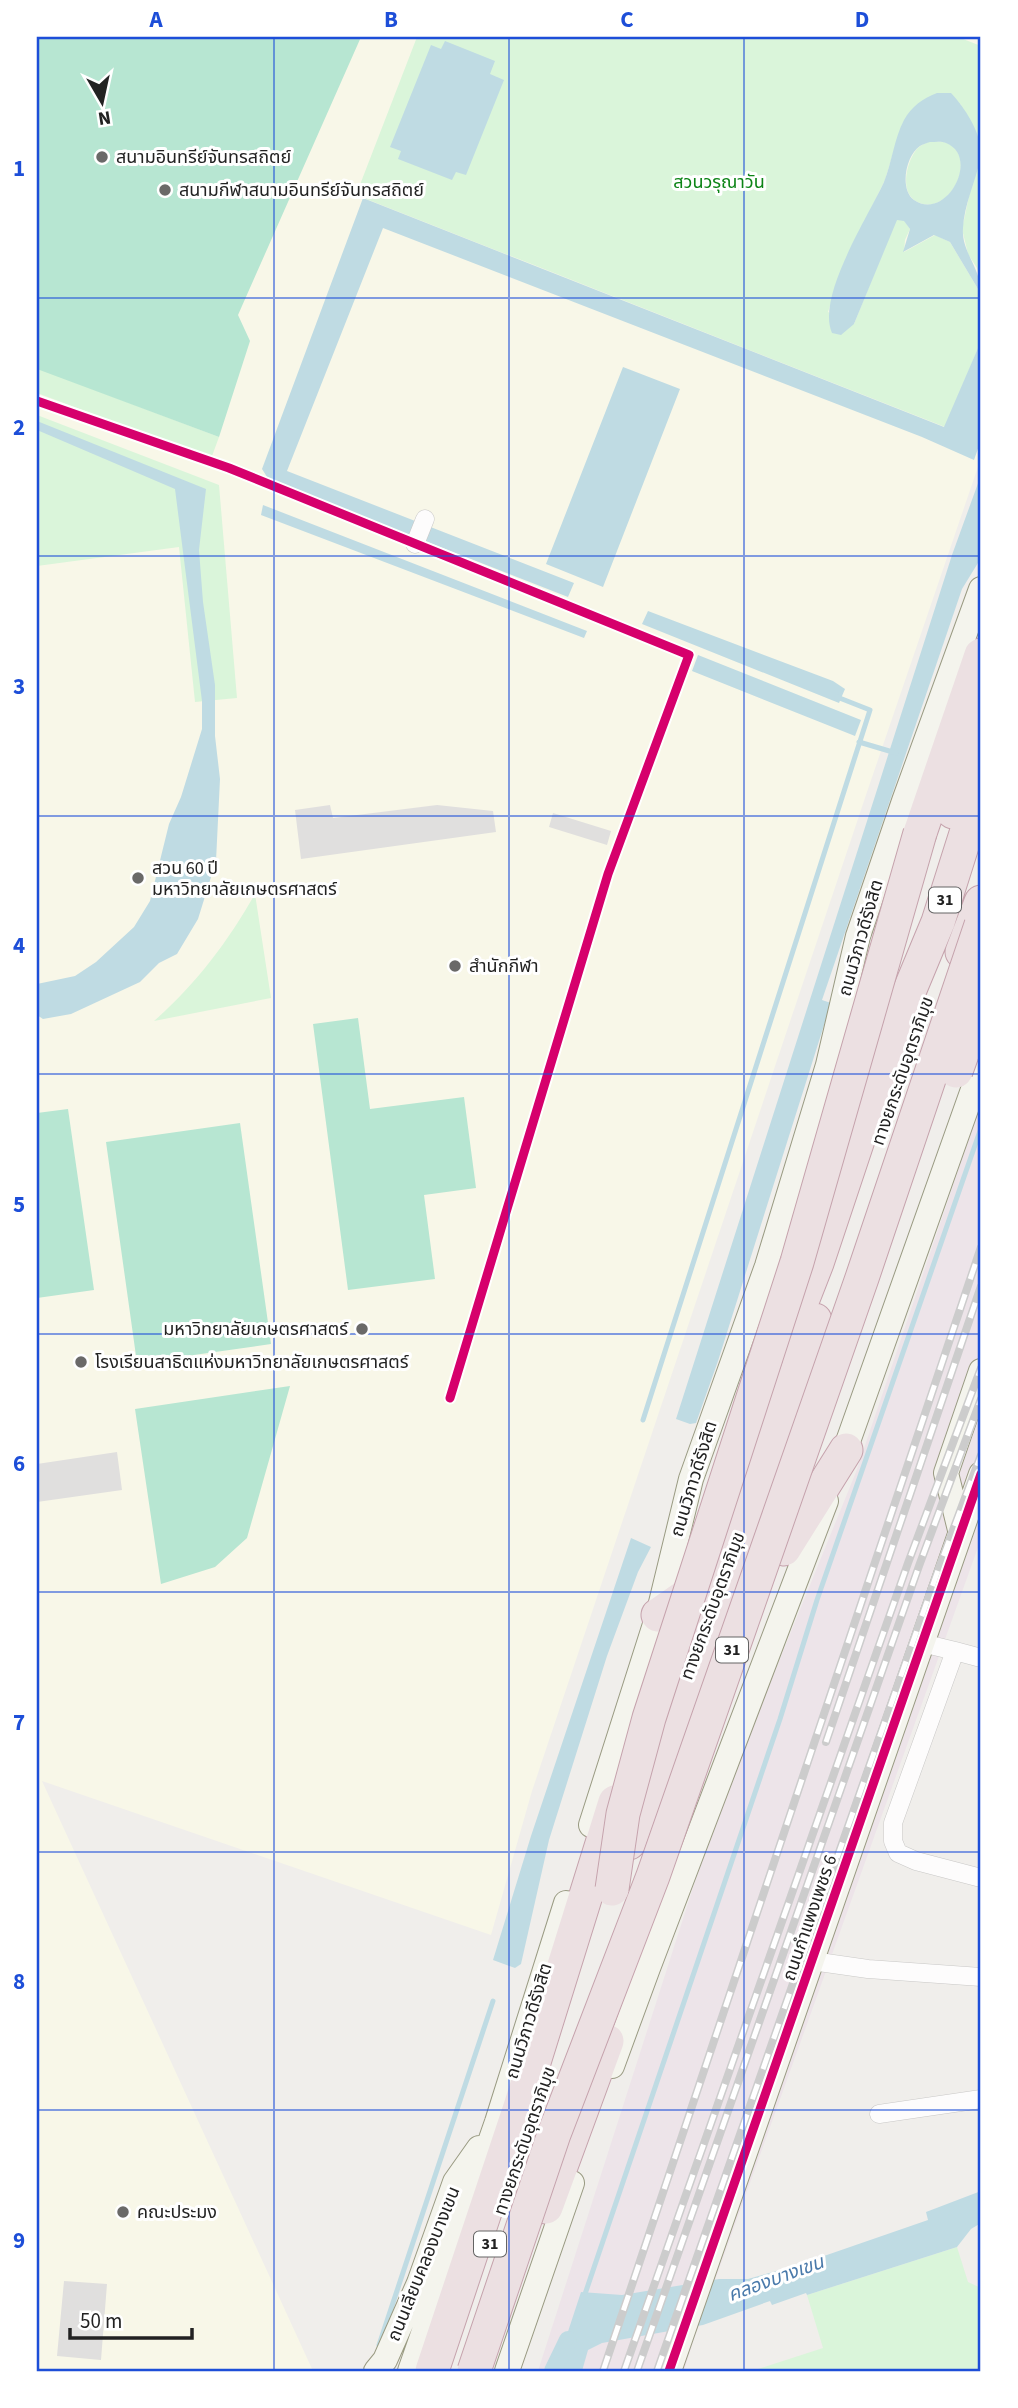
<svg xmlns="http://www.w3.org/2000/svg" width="1018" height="2408" viewBox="0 0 1018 2408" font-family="'Source Sans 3','Noto Sans Thai',sans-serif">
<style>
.industrial{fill:#ede4e9}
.education{fill:#f8f7e8}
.park{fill:#daf5da}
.pitch{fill:#b7e6d2}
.parking{fill:#e0dfde}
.water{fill:#bfdbe3;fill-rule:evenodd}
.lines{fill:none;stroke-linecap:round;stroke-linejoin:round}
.stream{stroke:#bfdbe3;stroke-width:5}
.canal{stroke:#bfdbe3;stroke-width:18}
.street-casing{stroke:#c9c8c7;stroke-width:19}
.secondary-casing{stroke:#999a82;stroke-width:26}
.highway-casing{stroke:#c5a2ac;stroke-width:35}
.street{stroke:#fdfcfc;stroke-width:18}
.secondary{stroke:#f4f4ed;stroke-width:24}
.highway{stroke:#ece0e2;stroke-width:33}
.rail-casing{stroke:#ccc;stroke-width:8}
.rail{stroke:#fff;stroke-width:5;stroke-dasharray:16;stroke-linecap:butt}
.highway-bridge-casing{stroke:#c5a2ac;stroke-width:35;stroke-linecap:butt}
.highway-bridge{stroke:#ece0e2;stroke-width:33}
.cycleway-casing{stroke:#fff;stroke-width:13}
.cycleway{stroke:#d6006c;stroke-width:9}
.grid{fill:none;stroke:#1d4ed8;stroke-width:2;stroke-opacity:0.55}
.poi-dot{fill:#6a6968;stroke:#fff;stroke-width:2.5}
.labels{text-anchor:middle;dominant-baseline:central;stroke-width:6;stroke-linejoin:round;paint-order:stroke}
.shield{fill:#fff;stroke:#646464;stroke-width:2}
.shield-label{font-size:16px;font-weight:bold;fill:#222}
.poi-label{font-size:18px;fill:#222;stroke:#fff;text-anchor:start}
.park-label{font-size:18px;fill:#0c8416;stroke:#fff}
.street-label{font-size:18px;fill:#222;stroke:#fff}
.water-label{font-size:19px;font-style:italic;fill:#4a7aab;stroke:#fff}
.neatline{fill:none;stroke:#1d4ed8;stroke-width:2.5}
.grid-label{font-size:23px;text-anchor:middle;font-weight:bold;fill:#1d4ed8}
</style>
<rect width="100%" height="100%" fill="#f0eeeb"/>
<path class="industrial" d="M981,1103V1539L694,2339L684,2371H538L716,1816L856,1472Z"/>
<path class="education" d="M37,37H981V458L867,792L532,1791L491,1935L42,1781L313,2371H37Z"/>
<path class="park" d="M417,37H958L981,46V281L977,268L968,254L962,229L971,187L961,104L894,150L885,180L844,263L828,312L854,324L896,220H904L910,229L905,240L904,252L935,235L950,242L981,294V341L945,427L356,195Z
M930,141C935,142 943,141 947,143C981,158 946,222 914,200C900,189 907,162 916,150C920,145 925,144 930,141Z
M37,368L219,437L212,456H206L37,393Z
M37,415L219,485L237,698L195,702L179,547L37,566Z
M255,894L271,998L154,1021C196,984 227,943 255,894Z
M957,2247L968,2282L981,2288V2371H752L823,2348L807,2295Z"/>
<path class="pitch" d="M37,37H361L238,315L250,341L219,437L37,369Z
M358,1018L370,1109L464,1097L476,1188L424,1195L435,1279L348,1290L313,1024Z
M68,1109L94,1290L37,1298V1113Z
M240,1123L271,1344L137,1363L106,1142Z
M290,1386L247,1538L215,1567L161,1584L135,1409Z"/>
<path class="parking" d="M330,805L333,818L437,805L493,811L496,832L301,859L295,810Z
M553,813L611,831L607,845L549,827Z
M117,1452L122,1490L37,1502V1464Z
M64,2281L107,2284L101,2360L57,2356Z"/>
<path class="water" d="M445,41L495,61L490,74L504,80L466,175L456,172L452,180L398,159L401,151L390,147L431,45L441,49Z
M937,93H951C966,109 985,138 980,160C975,183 964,205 963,228C961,252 981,267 981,294L950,242L934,235L903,252L910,229L904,221L897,220L854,324L841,335L832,333C816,297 868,217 884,182C892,162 894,139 904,120C912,106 922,99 937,93ZM930,142C935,142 942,141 946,143C981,157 946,222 914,200C899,189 906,155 920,146C923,144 927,143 930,142Z
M363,198L944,427L981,341V440L974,460L922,437L383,228L287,471L574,583L568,597L269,480L262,469Z
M623,367L680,389L603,587L546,564Z
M37,421L206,489L199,550L203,602L215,685V736L220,779L216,861L198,919L177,954L159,963L140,982L71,1014L43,1019L37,1015V984L75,976L96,962L134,927L150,901L169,824L181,797L202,729V701L175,489L37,430Z
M981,475V558L962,589L822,1000L831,1003L718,1361L696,1423L690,1424L676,1419L952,555Z
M263,505L587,631L584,638L261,515Z
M648,611L833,681L845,689L839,703L642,624Z
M698,655L861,720L855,736L692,671Z
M631,1538L651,1547L638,1572L607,1656L549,1840L521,1964L515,1968L493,1960L531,1836Z
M981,2191V2223L971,2229L957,2247L807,2295L806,2293L772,2305L770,2301L703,2325L602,2343L588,2350L582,2371H555L581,2292L622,2295L719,2279H748L798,2265L928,2220L926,2212Z"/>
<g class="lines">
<path class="stream" d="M859,742L896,753
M643,1420L870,710L837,697
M584,2297L780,1719L817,1600L981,1128
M379,2345L493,2001"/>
<path class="canal" d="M553,2371L568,2340"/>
<defs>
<path id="street" d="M415,544L425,519
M922,1643L955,1651
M981,1658L955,1651L893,1823V1841L898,1853L916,1861L981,1878
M812,1961L868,1969L981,1977
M879,2114L981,2099"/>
<path id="secondary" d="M840,1464L981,1067
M960,1530L946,1473L981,1371
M591,1825L658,1615L691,1479L767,1266L828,1065L858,936L904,801L981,589
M612,2066L648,1968L826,1501
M376,2371L385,2360L419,2283L455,2182L479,2148
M410,2371L497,2122L566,1903
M507,2371L572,2183
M669,2371L981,1474"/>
<path id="highway" d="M953,812L981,717
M920,833L981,655
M962,952L981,902
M785,1345L817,1263L901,1011L938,922L981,786
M784,1549L846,1450
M658,1615L688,1594
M629,1843L815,1320
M546,2207L607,2041
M432,2371L520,2107L615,1802"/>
</defs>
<use href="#street" class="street-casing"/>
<use href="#secondary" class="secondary-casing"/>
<use href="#highway" class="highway-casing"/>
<use href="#street" class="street"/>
<use href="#secondary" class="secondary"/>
<use href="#highway" class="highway"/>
<defs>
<path id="rail" d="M826,1742L981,1286
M603,2371L981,1247
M624,2371L908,1563L981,1368
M637,2371L919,1566L981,1399
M657,2371L937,1573L981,1455"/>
</defs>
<use href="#rail" class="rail-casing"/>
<use href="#rail" class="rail"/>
<defs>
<path id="highway-bridge" d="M956,1071L981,1001
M612,1889L623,1814L649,1718L797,1262L920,833
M474,2371L554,2134L653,1876L862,1278L981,925"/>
</defs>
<use href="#highway-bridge" class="highway-bridge-casing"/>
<use href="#highway-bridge" class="highway-bridge"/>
<defs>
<path id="cycleway" d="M37,401L229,468L689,655L608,874L450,1398
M669,2371L981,1474"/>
</defs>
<use href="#cycleway" class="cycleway-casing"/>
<use href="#cycleway" class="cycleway"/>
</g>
<path class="grid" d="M274,37V2371M509,37V2371M744,37V2371M37,298H981M37,556H981M37,816H981M37,1074H981M37,1334H981M37,1592H981M37,1852H981M37,2110H981"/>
<g class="poi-dot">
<circle cx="102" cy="157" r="7"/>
<circle cx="165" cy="190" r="7"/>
<circle cx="138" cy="878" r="7"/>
<circle cx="455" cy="966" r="7"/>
<circle cx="362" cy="1329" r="7"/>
<circle cx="81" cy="1362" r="7"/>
<circle cx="123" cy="2212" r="7"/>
</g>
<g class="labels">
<g class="shield">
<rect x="929" y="887.5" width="32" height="25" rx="5"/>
<rect x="716" y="1637.5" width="32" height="25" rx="5"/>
<rect x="474" y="2231.5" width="32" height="25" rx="5"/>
</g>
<g class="shield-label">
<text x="945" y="900">31</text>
<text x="732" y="1650">31</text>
<text x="490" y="2244">31</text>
</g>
<g class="poi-label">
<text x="116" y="157">สนามอินทรีย์จันทรสถิตย์</text>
<text x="179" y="190">สนามกีฬาสนามอินทรีย์จันทรสถิตย์</text>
<text x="152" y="868">สวน 60 ปี<tspan x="152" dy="21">มหาวิทยาลัยเกษตรศาสตร์</tspan></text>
<text x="469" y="966">สำนักกีฬา</text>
<text x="348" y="1329" text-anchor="end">มหาวิทยาลัยเกษตรศาสตร์</text>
<text x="95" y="1362">โรงเรียนสาธิตแห่งมหาวิทยาลัยเกษตรศาสตร์</text>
<text x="137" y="2212">คณะประมง</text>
</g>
<g class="park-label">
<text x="719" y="182">สวนวรุณาวัน</text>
</g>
<g class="street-label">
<text transform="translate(861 938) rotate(-74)">ถนนวิภาวดีรังสิต</text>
<text transform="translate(903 1071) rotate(-71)">ทางยกระดับอุตราภิมุข</text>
<text transform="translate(694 1479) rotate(-73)">ถนนวิภาวดีรังสิต</text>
<text transform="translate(713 1606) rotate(-70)">ทางยกระดับอุตราภิมุข</text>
<text transform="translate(810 1918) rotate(-71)">ถนนกำแพงเพชร 6</text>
<text transform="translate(529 2021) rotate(-73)">ถนนวิภาวดีรังสิต</text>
<text transform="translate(525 2141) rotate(-71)">ทางยกระดับอุตราภิมุข</text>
<text transform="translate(424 2264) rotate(-68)">ถนนเลียบคลองบางเขน</text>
</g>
<g class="water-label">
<text transform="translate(776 2279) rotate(-20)">คลองบางเขน</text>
</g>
</g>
<rect width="1018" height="2408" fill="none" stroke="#ffffff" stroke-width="77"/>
<g transform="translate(102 102) rotate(171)" stroke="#ffffff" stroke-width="5" paint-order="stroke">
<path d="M0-5L12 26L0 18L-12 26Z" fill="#222222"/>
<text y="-10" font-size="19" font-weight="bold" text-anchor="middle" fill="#222222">N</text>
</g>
<path d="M70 2328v10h122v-10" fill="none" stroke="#222222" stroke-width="3.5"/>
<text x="80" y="2328" font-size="21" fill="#222222" stroke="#ffffff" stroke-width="5" paint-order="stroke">50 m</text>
<rect x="38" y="38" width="941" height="2332" class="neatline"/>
<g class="grid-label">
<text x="156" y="27">A</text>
<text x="391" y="27">B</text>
<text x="627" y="27">C</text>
<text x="862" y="27">D</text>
<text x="19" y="176">1</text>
<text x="19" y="435">2</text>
<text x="19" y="694">3</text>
<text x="19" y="953">4</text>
<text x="19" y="1212">5</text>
<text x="19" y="1471">6</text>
<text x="19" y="1730">7</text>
<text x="19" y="1989">8</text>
<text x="19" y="2248">9</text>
</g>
</svg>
